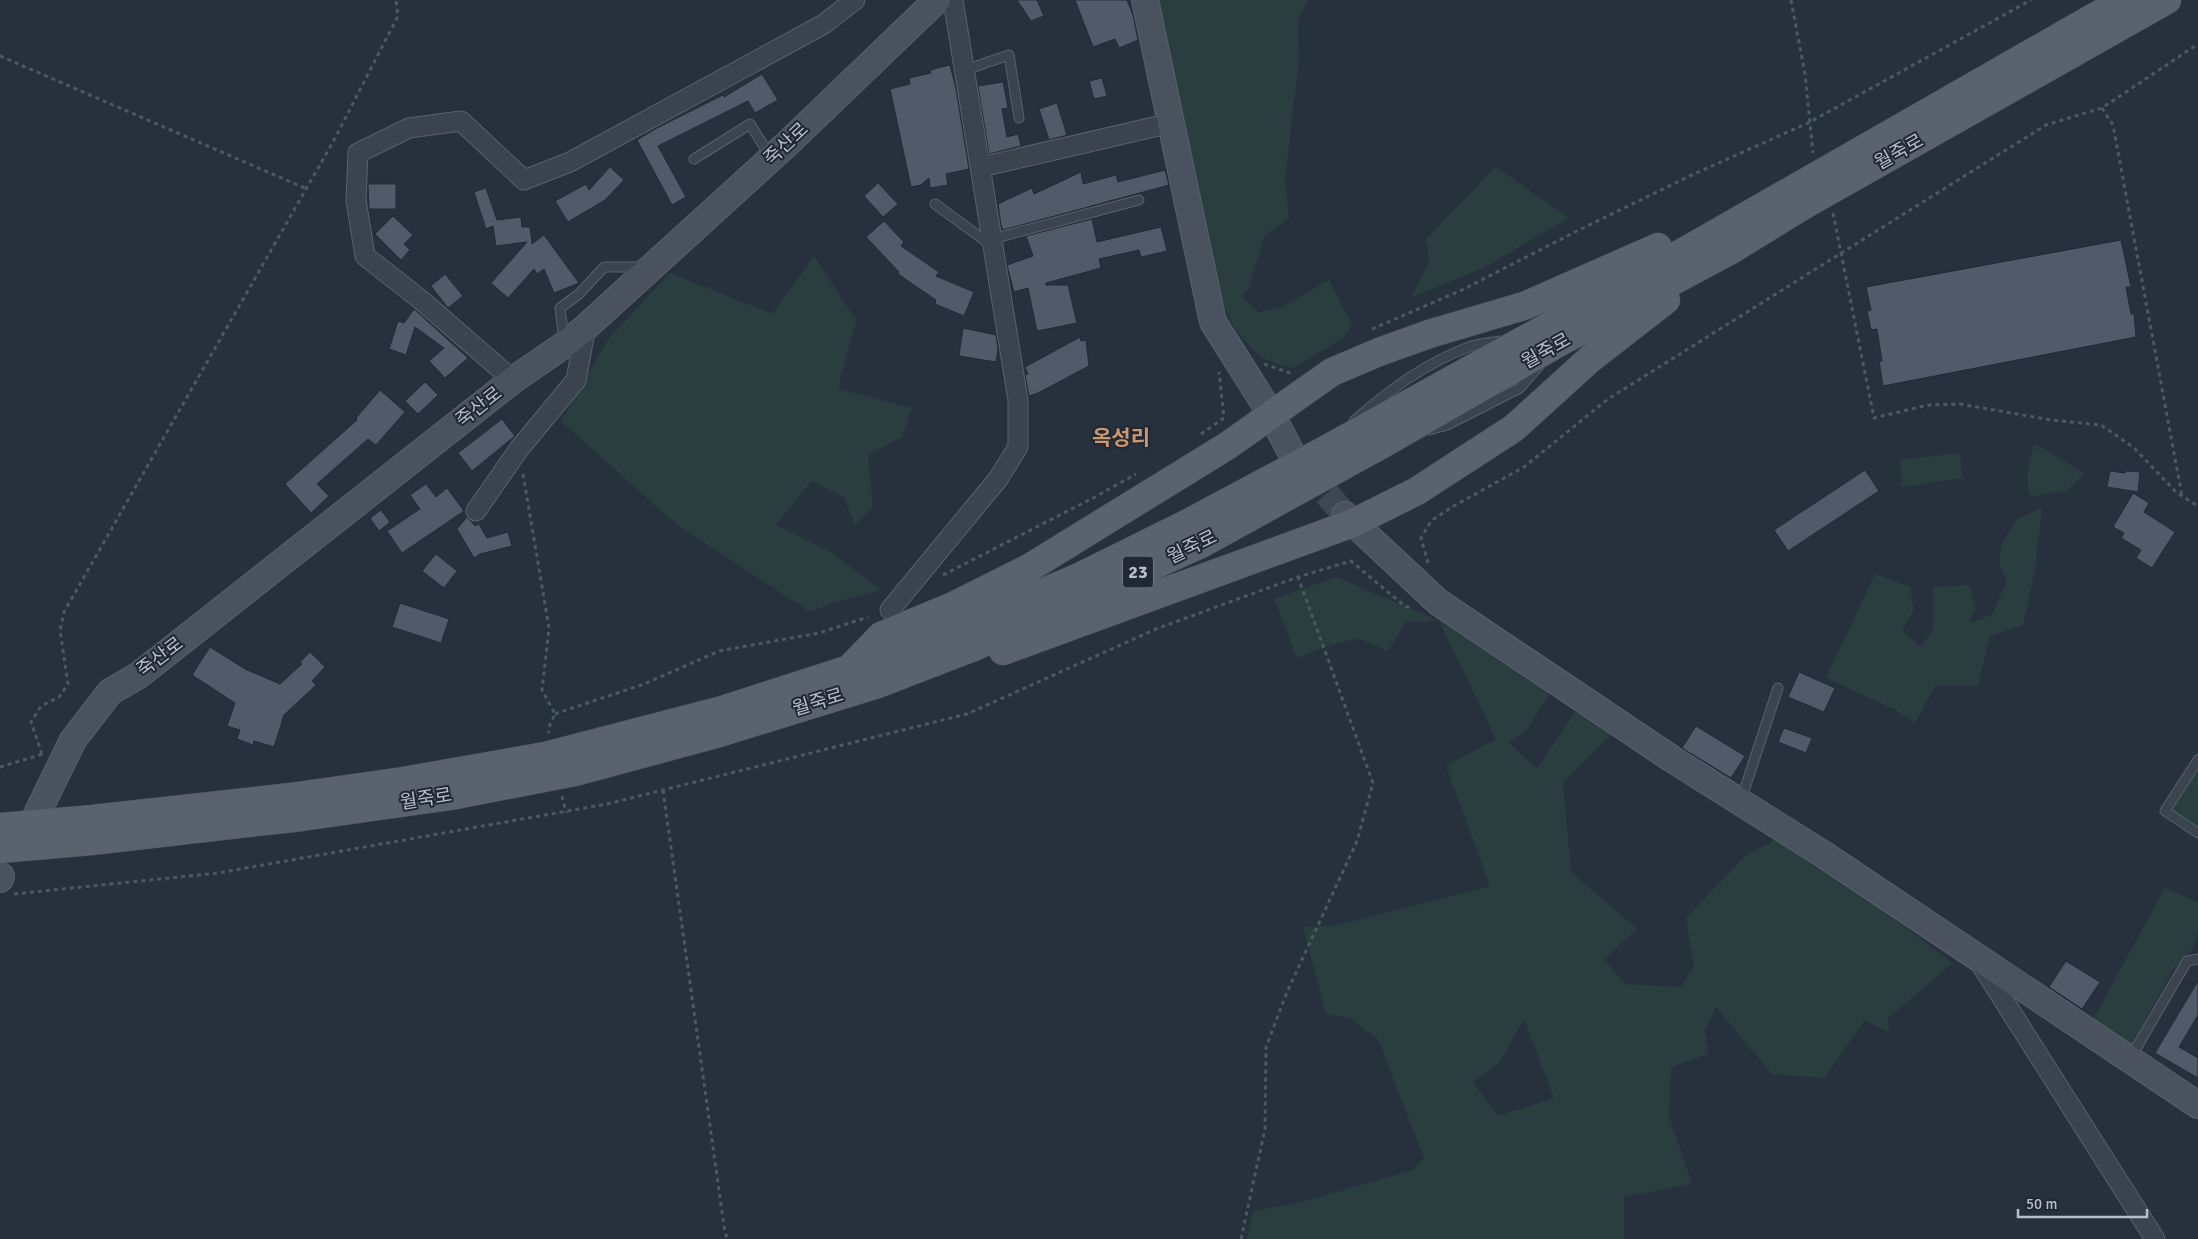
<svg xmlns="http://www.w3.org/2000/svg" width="2198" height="1239" viewBox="0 0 2198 1239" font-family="Signika,'Noto Sans KR',sans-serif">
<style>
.green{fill:#2a3e40;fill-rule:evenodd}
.building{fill:#515a68;stroke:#222a35}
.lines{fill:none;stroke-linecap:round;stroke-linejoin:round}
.secondary-tunnel{stroke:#3d4653;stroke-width:26;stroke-dasharray:26 13;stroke-linecap:butt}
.lane-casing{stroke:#59616c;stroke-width:11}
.street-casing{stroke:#59616c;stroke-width:21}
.secondary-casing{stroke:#59616c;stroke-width:28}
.primary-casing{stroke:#454c57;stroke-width:29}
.path{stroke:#495b5e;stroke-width:3;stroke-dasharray:4 4;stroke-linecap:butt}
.lane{stroke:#3b434e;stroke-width:9}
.street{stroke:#3b434e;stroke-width:19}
.secondary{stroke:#4a5260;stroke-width:26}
.primary{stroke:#5a626e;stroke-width:28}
.labels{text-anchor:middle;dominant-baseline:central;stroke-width:4;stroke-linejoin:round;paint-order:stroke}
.shield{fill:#202833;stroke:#8a919c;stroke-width:1}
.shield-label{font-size:18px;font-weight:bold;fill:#b8bec9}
.street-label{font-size:19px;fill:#b8bec9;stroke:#202833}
.quarter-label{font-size:21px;font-weight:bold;fill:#cc976f;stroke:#202833}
</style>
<rect width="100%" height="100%" fill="#27313e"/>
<path class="green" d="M1157,0H1307L1298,22L1299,60L1285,179L1289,218L1265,235L1248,289L1241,296L1258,312L1280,308L1329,280L1352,325L1343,338L1293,368C1285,366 1274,364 1267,360C1236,341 1224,310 1214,277Z
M1496,167L1569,218L1483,268L1412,297L1429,261L1426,239Z
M814,256L856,320L838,389L912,408L902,437L868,455L873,507L855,525L844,497L812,481L776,525L832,553L881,590L829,604L810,612L676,524L561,421L609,338L670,273L772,314Z
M2034,443L2085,474L2067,490L2030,497L2027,476Z
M1960,453L1962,478L1902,487L1900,460Z
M2042,508L2035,570L2023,625L1990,636L1978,686H1935L1915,723L1894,709L1826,678L1875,574L1910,587L1914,610L1902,630L1920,647L1933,630V587L1969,585L1976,608L1969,623L1992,615L2007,580L1999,564L2002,543L2017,519Z
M1336,577L1439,621L1552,689L1527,730L1509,742L1534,767H1538L1579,706L1614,731L1563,782L1571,872L1637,929L1604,959L1625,984L1681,987L1694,967L1686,918L1744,857L1779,838L1867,899L1953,963L1888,1018L1889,1033L1865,1020L1824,1078L1772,1074L1716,1007L1705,1030L1708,1054L1671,1067L1669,1116L1692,1184L1624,1197V1239H1247L1253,1211L1306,1201L1413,1170L1424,1158L1378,1039L1350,1018L1326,1014L1303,927L1339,925L1490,886L1446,766L1496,739L1439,621L1406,622L1388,651L1358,638L1328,646L1297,658L1274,599ZM1524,1019L1554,1098L1498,1116L1473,1082L1499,1063Z
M2198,750V838L2160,812Z
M2165,888L2198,902V931L2196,942L2187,957L2174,968L2131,1047L2090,1025Z"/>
<path class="building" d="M1017,0H1037L1044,16L1031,21Z
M1075,0H1127L1133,15L1138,40L1119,48L1115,39L1093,47Z
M950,65L956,89L969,169L946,174L948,185L930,188L929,178L921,185L911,187L890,89L910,84L909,78L931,73L930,70Z
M762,74L778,100L755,113L748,101L658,146L686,197L672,205L637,140L657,128L723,95L724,97Z
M1102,78L1107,96L1094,99L1089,81Z
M1003,82L1008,108L1002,109L1007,137L1018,134L1021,146L989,154L978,86Z
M1057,103L1067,135L1049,140L1039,109Z
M610,167L624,180L605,200L568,222L555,201L586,184L589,190Z
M1165,170L1169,185L1003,230L1001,225L998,204L1032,188L1034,194L1081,172L1083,184L1116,175L1118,182Z
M878,183L898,204L883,217L864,196Z
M368,184H396V209H369Z
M486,188L497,220L521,217L522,227H530L532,244L544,235L579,283L554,293L544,269L537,274L534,269L508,298L491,283L527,242L496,246L493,226L486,229L474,192Z
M393,216L413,235L404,244L410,250L401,260L375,234Z
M1092,219L1097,242L1161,227L1167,251L1141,257L1139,250L1099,259L1101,268L1046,283V285H1068L1077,323L1037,331L1028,288L1014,292L1007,265L1033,256L1026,236Z
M884,221L904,242L901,246L939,272L936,276L974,292L964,316L935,304L936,300L898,274L899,272L866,237Z
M2121,240L2131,287H2126L2131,314H2134L2136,337L1883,386L1879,361H1882L1877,329L1871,330L1867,311L1871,310L1866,287Z
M445,274L463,296L448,308L431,286Z
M414,309L468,358L445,378L429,361L444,348L415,327L406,355L389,349L398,321L404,323Z
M963,328L996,335L998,349L996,362L959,356Z
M1080,337L1081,341L1086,340L1089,366L1038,393L1029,396L1025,375L1028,374L1025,367Z
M425,382L438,395L418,414L405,401Z
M380,390L405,412L376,445L368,439L317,484L329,496L311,513L285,484L357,420L356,418Z
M502,419L515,436L472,471L458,453Z
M1865,470L1879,491L1788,551L1774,530Z
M2110,471L2125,473L2126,471L2140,472L2138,492L2107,487Z
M426,484L436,497L447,488L464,511L402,553L387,531L420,509L410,495Z
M2133,493L2149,503L2144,512L2175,532L2152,568L2136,558L2141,550L2121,538L2124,533L2113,527Z
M381,510L390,522L379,531L370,518Z
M467,517L475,526L479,524L487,538L508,532L512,546L480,554L474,558L457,529Z
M436,554L457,571L444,588L422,571Z
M400,603L449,619L441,643L392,627Z
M210,647L245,669L280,684L302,664L300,662L310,652L325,667L312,681L316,685L284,715L274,747L254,741L253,745L237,739L240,730L227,726L235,703L192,675Z
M1799,672L1835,688L1824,712L1788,697Z
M1696,726L1745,756L1731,778L1682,748Z
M1784,728L1812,738L1806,753L1778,742Z
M2066,961L2100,982L2082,1009L2049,987Z
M2198,981V1015L2179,1047L2198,1058V1078L2155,1053Z"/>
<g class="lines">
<path class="secondary-tunnel" d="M1301,464L1345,515"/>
<defs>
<path id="lane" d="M965,70L1009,55L1019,118
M694,159L750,124L770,156
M935,204L991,245
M992,239L1139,200
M564,340L560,308L579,294L604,267H643
M1354,421C1387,391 1425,364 1466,348C1476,344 1489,343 1500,341
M1429,430L1447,425L1520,388L1539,366
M2198,760L2165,811L2198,833
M1741,800L1778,688
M2131,1057L2187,961L2198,959"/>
<path id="street" d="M981,167L1171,123
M513,380L421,300L365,256L356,200L358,153L409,128L461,121L524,180L570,162L824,24L855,0
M476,511L519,449L576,380L586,327
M890,610L998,479L1018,447V400L953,0
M1980,963L2155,1239"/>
<path id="secondary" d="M1145,0L1213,322L1271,414L1291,452
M1345,515L1438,602L1672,759L1823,854L2198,1105
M35,818L73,740L110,692L139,675L513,380L564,345L586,327L788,143L937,0
M0,879L1,876"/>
<path id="primary" d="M1003,651L1353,523L1417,491L1514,428L1590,359L1666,300
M853,665L881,636L953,606L1029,568L1227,446L1332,372L1379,352L1429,334L1524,306L1658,247
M0,827L92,819L290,797L403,781L545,756L722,710L849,669L955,630L1081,576L1188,523L1323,451L1685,251L2124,0
M0,849L92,841L302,817L451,796L575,772L716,734L878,684L974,647L1201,544L1388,441L1560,342L1731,250L1806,204L2167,0"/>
</defs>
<use href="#lane" class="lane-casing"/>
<use href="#street" class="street-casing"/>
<use href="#secondary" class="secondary-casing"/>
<use href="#primary" class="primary-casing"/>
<path class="path" d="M1791,0L1805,74L1813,153
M0,56L307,189
M2102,108L2113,125L2182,496
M1833,213L1874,418L1928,405L1960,404L2051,420L2101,425L2133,447L2177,493L2198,506
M1372,329L1462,290L1575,232L1694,174L1810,122L2031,0
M1264,364L1293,374
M1201,434L1224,418L1219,372
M523,474L549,628L542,690L555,714L548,729L549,733
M1428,563L1421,538L1431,521L1452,507L1524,467L1608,399L2046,125L2102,108L2198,44
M943,575L1095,497L1136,474
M555,714L644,684L719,651L819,633L868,617
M42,754L31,722L41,706L59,697L68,684L60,630L64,612L333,142L398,16L396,0
M0,767L43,754
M663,790L724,1226L727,1239
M562,796L566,813
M14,894L218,873L607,804L967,714L1156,629L1298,577L1351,561L1406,607L1411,606
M1241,1239L1265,1129L1266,1047L1287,992L1357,841L1373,783L1298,577"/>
<use href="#lane" class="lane"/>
<use href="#street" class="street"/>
<use href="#secondary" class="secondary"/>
<use href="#primary" class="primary"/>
</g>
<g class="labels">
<rect class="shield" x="1123" y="556.5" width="30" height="31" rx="4"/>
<g class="shield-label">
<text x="1138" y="572">23</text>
</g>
<g class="street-label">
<text transform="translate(786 144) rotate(-43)">죽산로</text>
<text transform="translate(1899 152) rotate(-29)">월죽로</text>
<text transform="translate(1546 351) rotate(-29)">월죽로</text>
<text transform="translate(479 407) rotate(-38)">죽산로</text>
<text transform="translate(1192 547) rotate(-26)">월죽로</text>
<text transform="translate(160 657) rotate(-37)">죽산로</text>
<text transform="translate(818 702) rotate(-17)">월죽로</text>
<text transform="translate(426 799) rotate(-9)">월죽로</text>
</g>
<g class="quarter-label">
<text x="1121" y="438">옥성리</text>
</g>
</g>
<path d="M2018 1209v8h129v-8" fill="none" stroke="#b8bec9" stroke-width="2.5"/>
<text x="2026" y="1209" font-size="15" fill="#b8bec9" stroke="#202833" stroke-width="4" paint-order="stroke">50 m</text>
</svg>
